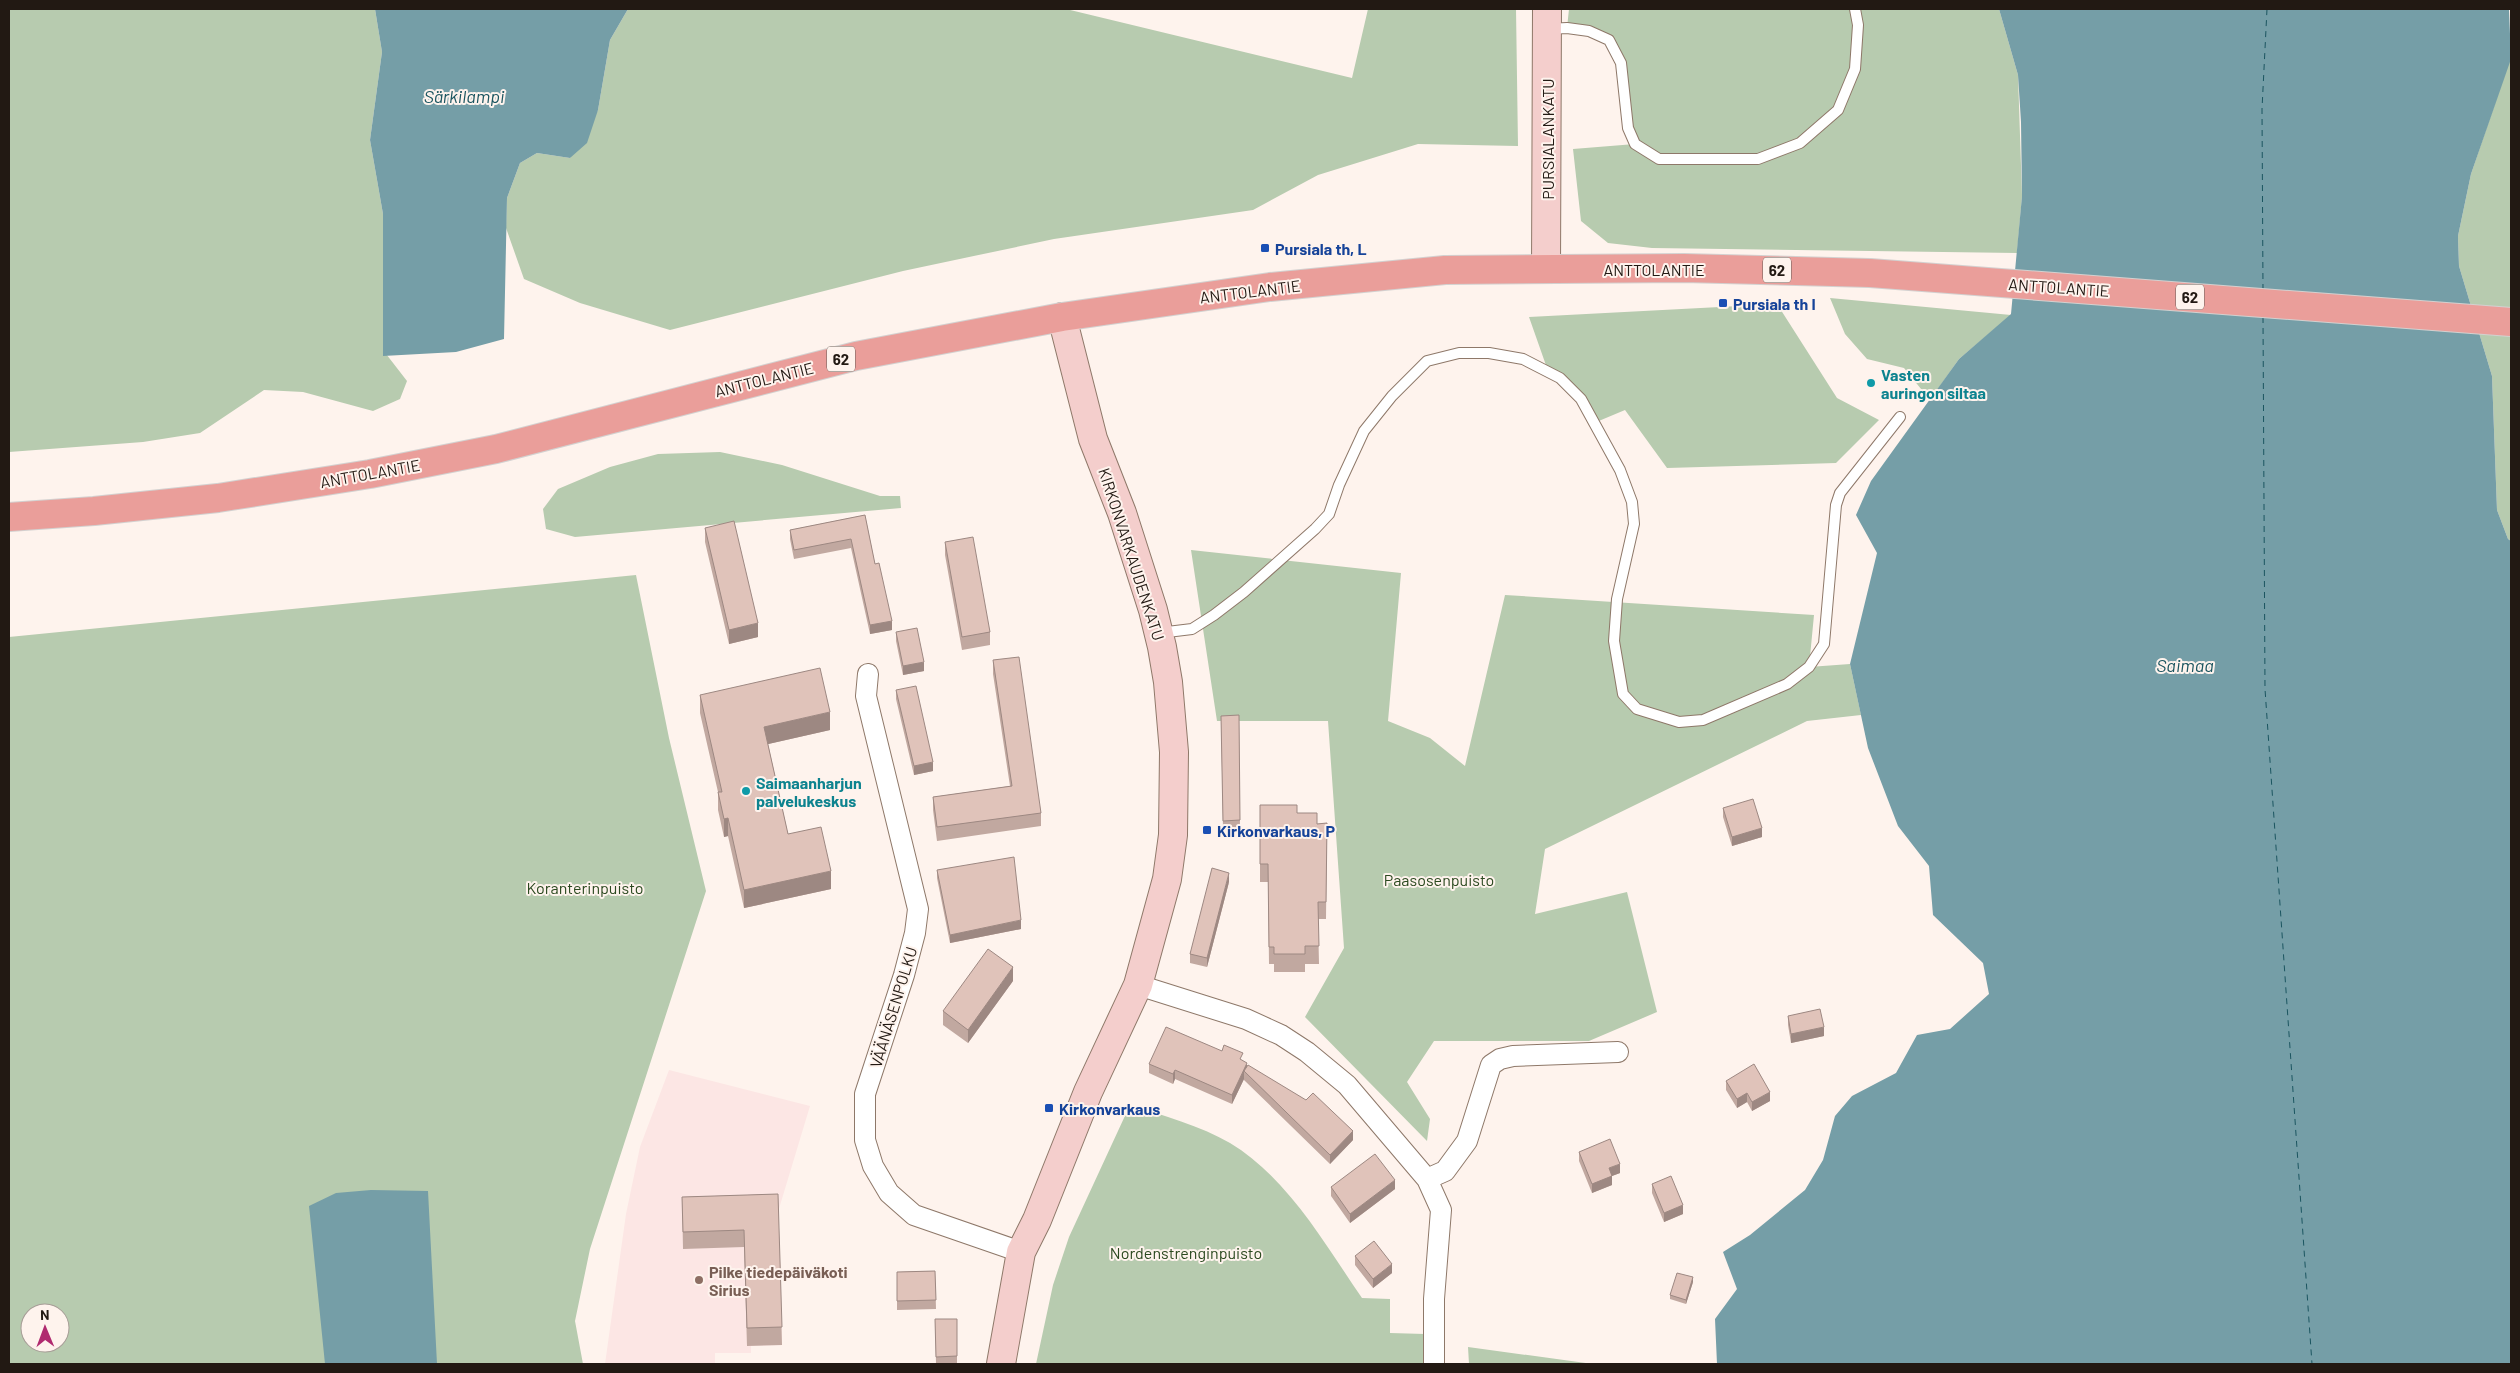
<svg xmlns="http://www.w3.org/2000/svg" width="2520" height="1373" viewBox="0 0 2520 1373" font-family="Barlow,sans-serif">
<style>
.education{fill:#fce6e4}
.green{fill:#b7cbaf;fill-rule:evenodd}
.water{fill:#759ea7}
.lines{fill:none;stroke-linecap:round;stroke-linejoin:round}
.ferry{stroke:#1b5560;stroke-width:1;stroke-dasharray:6 5;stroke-linecap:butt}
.lane-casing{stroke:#8e7869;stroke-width:12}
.street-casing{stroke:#8e7869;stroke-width:22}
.secondary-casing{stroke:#8e7869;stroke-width:30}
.primary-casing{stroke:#d3d1d0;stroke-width:30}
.lane{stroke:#fff;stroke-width:10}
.street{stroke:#fff;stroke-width:20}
.secondary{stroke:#f4cecc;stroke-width:28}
.primary{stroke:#ea9e9a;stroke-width:28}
.wall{fill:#c1a8a0}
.shaded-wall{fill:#9d8882}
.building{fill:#e0c3ba;stroke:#9d8882}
.transit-dot{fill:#1a4fb4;stroke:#fef3ed;stroke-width:2}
.culture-dot{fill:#0f9aa8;stroke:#fef3ed;stroke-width:2}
.education-dot{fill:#8d6e63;stroke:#fef3ed;stroke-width:2}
.labels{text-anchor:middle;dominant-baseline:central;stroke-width:4;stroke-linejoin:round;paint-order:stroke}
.shield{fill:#fef3ed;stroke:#645a54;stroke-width:1}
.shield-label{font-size:15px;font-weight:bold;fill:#221913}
.street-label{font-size:16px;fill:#221913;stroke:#fef3ed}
.transit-label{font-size:16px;font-weight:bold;fill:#164399;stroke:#fef3ed;text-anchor:start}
.culture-label{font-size:16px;font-weight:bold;fill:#0d838f;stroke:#fef3ed;text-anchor:start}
.park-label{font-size:16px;fill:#2b491f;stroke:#fef3ed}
.education-label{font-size:16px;font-weight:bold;fill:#785e54;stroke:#fef3ed;text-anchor:start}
.water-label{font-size:18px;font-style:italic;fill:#1b5560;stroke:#fef3ed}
</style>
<rect width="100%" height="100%" fill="#fef3ed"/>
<path class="education" d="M669,1070L810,1106L778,1212L782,1345L751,1346V1353H715V1364H605L626,1214L640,1147Z"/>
<path class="green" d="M9,9H375L382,52L370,140L383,214V350L407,381L400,399L373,411L303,392L264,390L200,433L143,442L9,452Z
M628,9H1066L1352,78L1368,9H1516L1518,146L1418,144L1318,175L1253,210L1054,239L903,271L670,330L580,303L524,279L506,228L507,198L520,163L537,153L570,158L598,110L610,40Z
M1569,9H1999L2018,75L2022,196L2017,253L1652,248L1608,243L1581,221L1573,149L1635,144L1621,63L1609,40L1567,28Z
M2511,56V541L2508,539L2497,510L2492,376L2459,266L2458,236L2471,174Z
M1830,298L2011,315L1959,359L1930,400L1904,368L1867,359L1845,334Z
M1777,304L1837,398L1879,420L1836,463L1667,468L1625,410L1594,423L1581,399L1548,371L1529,317Z
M720,452L782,465L880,496H900L901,508L575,537L546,529L543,509L558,489L610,467L658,454Z
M1191,550L1401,573L1388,721L1430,738L1465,766L1505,595L1814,615L1809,667L1850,664L1861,715L1807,721L1545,849L1535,914L1627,892L1657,1012L1589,1041H1434L1407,1082L1430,1119L1427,1141L1305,1017L1344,948L1328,721H1217Z
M636,575L669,738L706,891L590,1249L575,1321L583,1364H9V637ZM30,1313H60V1343H30Z
M1130,1105C1162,1115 1201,1126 1230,1143C1288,1178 1324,1243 1362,1298L1390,1299V1333L1425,1334V1364H1036L1053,1285L1069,1237Z
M1468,1347L1593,1364H1469Z"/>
<path class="water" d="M375,9H628L610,40L598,110L587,143L570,158L537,153L520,163L507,198L504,339L456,352L383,356V214L370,140L382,52Z
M1999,9H2509L2511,59L2471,174L2458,236L2459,266L2492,376L2497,510L2508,539L2511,541V1364H1717L1715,1319L1737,1289L1723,1252L1750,1235L1805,1190L1823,1160L1835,1116L1852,1096L1896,1073L1917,1035L1950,1029L1989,994L1983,963L1933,915L1929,866L1898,826L1868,748L1850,664L1877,553L1856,515L1871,481L1959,359L2011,314L2022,196L2021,122L2018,75Z
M371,1190L428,1191L437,1364H325L309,1206L336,1193Z"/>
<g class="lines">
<path class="ferry" d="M2263,290L2262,109L2267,9
M2263,317L2265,689L2312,1364"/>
<defs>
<path id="lane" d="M1548,29L1567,28L1589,31L1609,40L1621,63L1628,128L1635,144L1659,159H1758L1800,143L1838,110L1855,69L1858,25L1855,9
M1159,633L1192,629L1214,615L1244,592L1315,529L1329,514L1339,485L1364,431L1392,396L1427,361L1459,353H1489L1523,359L1560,378L1581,399L1620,470L1632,502L1634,524L1617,599L1614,641L1623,694L1637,709L1679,722L1703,720L1787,684L1809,667L1824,644L1836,505L1840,493L1900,417"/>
<path id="street" d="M868,674L866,696L918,909L915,933L904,975L865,1094V1140L873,1166L889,1193L914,1215L1021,1252
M1138,985L1246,1019L1281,1035L1307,1052L1347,1085L1427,1179L1441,1210L1434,1299V1364
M1427,1179L1445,1171L1467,1141L1491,1065L1500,1059L1513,1056L1618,1052"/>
<path id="secondary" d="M1546,269L1547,9
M1001,1364L1021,1252L1037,1220L1088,1092L1138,985L1167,879L1173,835L1174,752L1168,682L1162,647L1153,610L1122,513L1093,439L1062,317"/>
<path id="primary" d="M9,517L94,511L218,498L370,474L496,449L856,356L1062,317L1270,287L1445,270L1684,268L1870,273L2511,322"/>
</defs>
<use href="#lane" class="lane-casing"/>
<use href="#street" class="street-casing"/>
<use href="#secondary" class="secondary-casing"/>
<use href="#primary" class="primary-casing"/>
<use href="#lane" class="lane"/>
<use href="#street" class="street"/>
<use href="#secondary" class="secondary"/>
<use href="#primary" class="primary"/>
</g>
<path class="wall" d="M865,515L875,564L892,630L870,634L851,548L794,559L790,539V530Z
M705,528L758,637L729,644L705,542Z
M945,542L990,632V645L962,650L945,555Z
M896,632L924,671L903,675L896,641Z
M993,660L1041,813V826L937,841L933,810V797L1010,786L993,674Z
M896,690L933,771L914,775L896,699Z
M700,695L830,730L768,744L788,834L831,889L744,908L728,836L724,837L718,810V792L700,713Z
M1239,715L1240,829L1223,830L1221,716Z
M1260,805L1297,813L1317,824L1327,823L1326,919H1318L1319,964H1305V972H1274V964H1269L1268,882H1260Z
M1723,808L1762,837L1732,846L1723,817Z
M937,870L1021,929L950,943L937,878Z
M1229,882L1207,967L1190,963V954Z
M1013,981L968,1043L943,1025V1011Z
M1788,1016L1824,1036L1791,1043L1788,1025Z
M1243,1061L1247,1067L1353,1140L1330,1164L1244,1080V1079L1232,1104L1175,1079L1173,1084L1149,1073V1064Z
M1726,1081L1770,1101L1752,1111L1747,1102L1737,1108L1726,1090Z
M1579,1152L1620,1173L1612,1176V1185L1592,1193L1579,1161Z
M1652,1184L1683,1214L1664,1222L1652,1193Z
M1331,1187L1395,1189L1350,1223L1331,1196Z
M778,1194L782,1345L747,1346L744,1247L683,1249L682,1197Z
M1355,1256L1392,1273L1373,1288L1355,1265Z
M935,1271L936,1309L897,1310V1272Z
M1693,1282L1686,1304L1670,1299V1295Z
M935,1319H957V1364H936Z"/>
<path class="shaded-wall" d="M892,621V630L870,634V625Z
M758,623V637L729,644V630Z
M924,662V671L903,675V666Z
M830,712V730L764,745V727Z
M933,762V771L914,775V766Z
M728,818V836L724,837V819Z
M1762,828V837L1732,846V837Z
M831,871V889L744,908V890Z
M1229,873V882L1207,967V958Z
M1021,920V929L950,943V935Z
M1013,967V981L968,1043V1030Z
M1824,1027V1036L1791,1043V1034Z
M1247,1063V1072L1244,1071V1079L1232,1104V1095Z
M1175,1070V1079L1173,1084V1074Z
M1770,1092V1101L1752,1111V1102Z
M1747,1093V1102L1737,1108V1099Z
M1353,1131V1140L1330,1164V1155Z
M1620,1164V1173L1612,1176V1185L1592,1193V1184L1609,1168Z
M1395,1180V1189L1350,1223V1214Z
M1683,1205V1214L1664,1222V1213Z
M1392,1264V1273L1373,1288V1279Z
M1693,1277V1282L1686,1304V1300Z"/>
<path class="building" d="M865,515L875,564L879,563L892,621L870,625L851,539L794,550L790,530Z
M734,521L758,623L729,630L705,528Z
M973,537L990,632L962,637L945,542Z
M917,628L924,662L903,666L896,632Z
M1019,657L1041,813L937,827L933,797L1012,786L993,660Z
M820,668L830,712L764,727L788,834L821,827L831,871L744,890L728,818L724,819L718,792H722L700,695Z
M916,686L933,762L914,766L896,690Z
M1239,715L1240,820L1223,821L1221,716Z
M1753,799L1762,828L1732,837L1723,808Z
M1260,805H1297V813H1317V824L1327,823L1326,902H1318L1319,946H1305V954H1274V947H1269L1268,864H1260Z
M1014,857L1021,920L950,935L937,870Z
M1212,868L1229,873L1207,958L1190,954Z
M988,949L1013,967L968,1030L943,1011Z
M1820,1009L1824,1027L1791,1034L1788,1016Z
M1166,1027L1222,1051L1224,1045L1243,1053L1240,1059L1247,1063L1232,1095L1175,1070L1173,1074L1149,1064Z
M1754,1064L1770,1092L1752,1102L1747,1093L1737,1099L1726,1081Z
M1248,1065L1306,1100L1313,1093L1353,1131L1330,1155L1244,1071Z
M1610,1139L1620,1164L1609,1168L1612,1176L1592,1184L1579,1152Z
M1375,1154L1395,1180L1350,1214L1331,1187Z
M1671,1176L1683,1205L1664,1213L1652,1184Z
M778,1194L782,1327L747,1328L744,1230L683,1232L682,1197Z
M1374,1241L1392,1264L1373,1279L1355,1256Z
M935,1271L936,1300L897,1301V1272Z
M1677,1273L1693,1277L1686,1300L1670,1295Z
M935,1319H957V1356L936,1357Z"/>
<g class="transit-dot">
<rect x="1260" y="243" width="10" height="10" rx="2.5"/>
<rect x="1718" y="298" width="10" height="10" rx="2.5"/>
<rect x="1202" y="825" width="10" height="10" rx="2.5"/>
<rect x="1044" y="1103" width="10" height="10" rx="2.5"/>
</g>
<g class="culture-dot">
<circle cx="1871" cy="383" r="5"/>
<circle cx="746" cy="791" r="5"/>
</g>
<circle class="education-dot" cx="699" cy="1280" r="5"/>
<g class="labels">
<g class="shield">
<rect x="1763" y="257.5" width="28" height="25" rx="4"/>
<rect x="2176" y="284.5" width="28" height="25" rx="4"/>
<rect x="827" y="346.5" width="28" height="25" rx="4"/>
</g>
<g class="shield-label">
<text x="1777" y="270">62</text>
<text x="2190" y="297">62</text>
<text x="841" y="359">62</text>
</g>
<g class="street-label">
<text transform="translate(1547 139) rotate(-90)">PURSIALANKATU</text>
<text x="1654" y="269">ANTTOLANTIE</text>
<text transform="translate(2059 287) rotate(4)">ANTTOLANTIE</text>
<text transform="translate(1250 291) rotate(-7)">ANTTOLANTIE</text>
<text transform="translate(764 379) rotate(-14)">ANTTOLANTIE</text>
<text transform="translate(370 473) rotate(-10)">ANTTOLANTIE</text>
<text transform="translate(1132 554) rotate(72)">KIRKONVARKAUDENKATU</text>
<text transform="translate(893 1007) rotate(-73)">VÄÄNÄSENPOLKU</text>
</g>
<g class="transit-label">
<text x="1275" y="248">Pursiala th, L</text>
<text x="1733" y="303">Pursiala th I</text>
<text x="1217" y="830">Kirkonvarkaus, P</text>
<text x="1059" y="1108">Kirkonvarkaus</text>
</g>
<g class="culture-label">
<text x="1881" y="374">Vasten<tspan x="1881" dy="18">auringon siltaa</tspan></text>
<text x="756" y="782">Saimaanharjun<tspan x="756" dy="18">palvelukeskus</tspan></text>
</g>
<g class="park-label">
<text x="1439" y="879">Paasosenpuisto</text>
<text x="585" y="887">Koranterinpuisto</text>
<text x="1186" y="1252">Nordenstrenginpuisto</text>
</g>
<g class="education-label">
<text x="709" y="1271">Pilke tiedepäiväkoti<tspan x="709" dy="18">Sirius</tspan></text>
</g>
<g class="water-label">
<text x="464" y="96">Särkilampi</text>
<text x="2185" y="665">Saimaa</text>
</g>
</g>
<rect width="2520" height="1373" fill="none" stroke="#221913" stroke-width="20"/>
<g transform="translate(45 1328) rotate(359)"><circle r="24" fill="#fef3ed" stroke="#a69c96"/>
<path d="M0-4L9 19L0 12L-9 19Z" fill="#b02a6f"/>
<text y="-8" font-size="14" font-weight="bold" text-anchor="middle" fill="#221913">N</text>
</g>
</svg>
